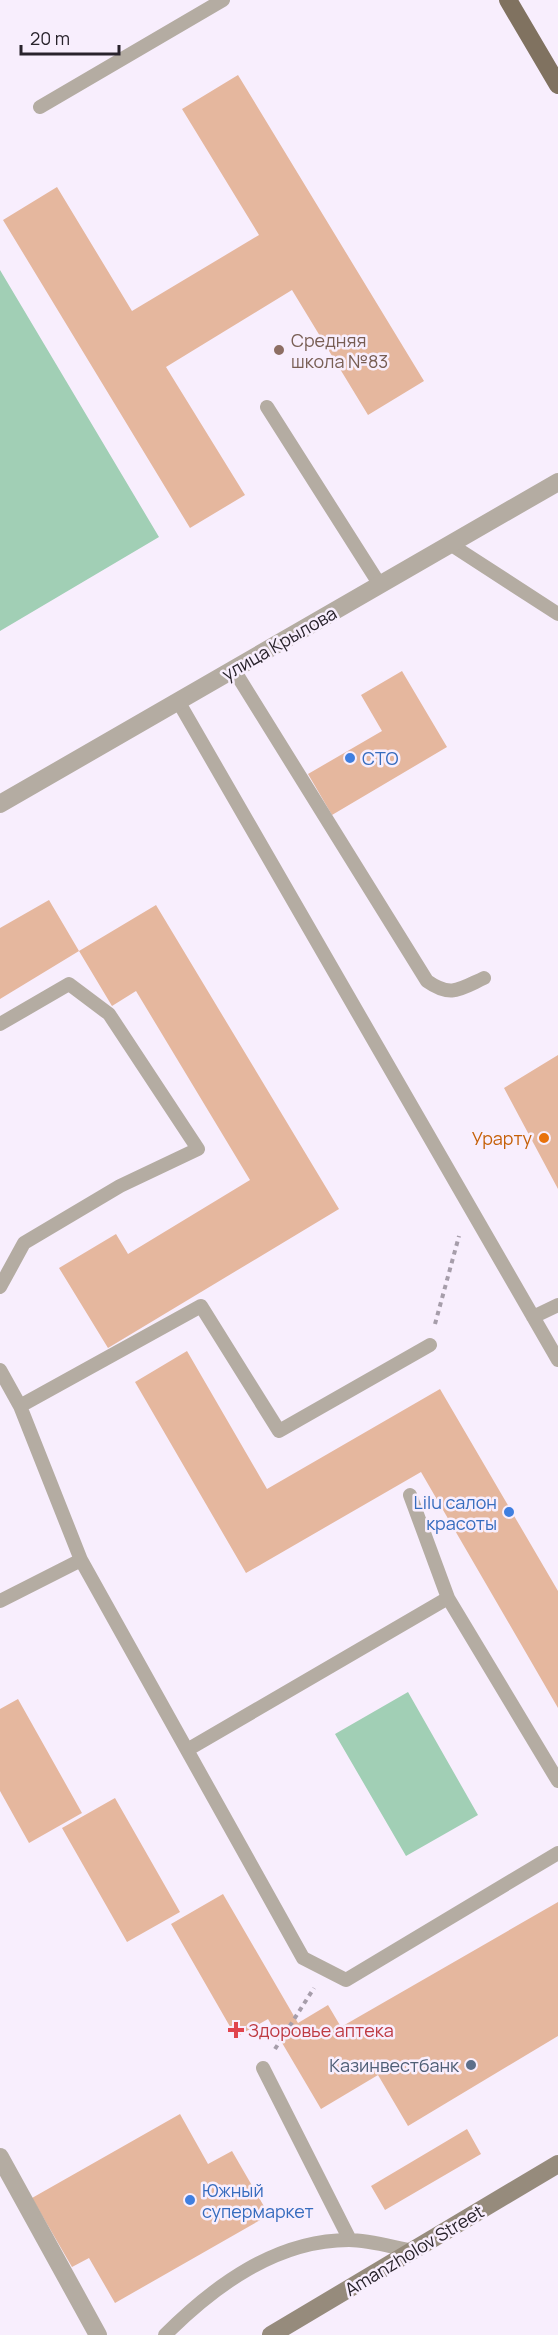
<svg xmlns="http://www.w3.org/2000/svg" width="558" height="2335" viewBox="0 0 558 2335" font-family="Manrope,sans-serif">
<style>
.green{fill:#a1cfb5}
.building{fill:#e5b79e}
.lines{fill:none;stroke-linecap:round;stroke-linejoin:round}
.path{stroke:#a69daa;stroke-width:4;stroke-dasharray:4.5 4.5;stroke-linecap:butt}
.service{stroke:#b4aca2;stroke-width:14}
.minor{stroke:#b4aca2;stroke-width:18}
.secondary{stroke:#968b7c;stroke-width:18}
.primary{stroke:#807260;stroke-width:18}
.education-dot{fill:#8d6e63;stroke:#f8eefd;stroke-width:2}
.shop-dot{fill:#3f7fe0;stroke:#f8eefd;stroke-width:2}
.food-dot{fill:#e8710a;stroke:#f8eefd;stroke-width:2}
.health-dot{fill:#e0444e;stroke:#f8eefd;stroke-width:2}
.service-dot{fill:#5c6f8a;stroke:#f8eefd;stroke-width:2}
.labels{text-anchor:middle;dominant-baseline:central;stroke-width:5;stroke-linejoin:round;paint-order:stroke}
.education-label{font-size:18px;fill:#785e54;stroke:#f8eefd;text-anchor:start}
.street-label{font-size:18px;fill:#29232c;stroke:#f8eefd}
.shop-label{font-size:18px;fill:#366cbe;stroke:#f8eefd;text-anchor:start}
.food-label{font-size:18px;fill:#c56008;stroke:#f8eefd;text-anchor:end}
.health-label{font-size:18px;fill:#be3a42;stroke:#f8eefd;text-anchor:start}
.service-label{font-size:18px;fill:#4e5e75;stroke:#f8eefd;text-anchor:end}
</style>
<rect width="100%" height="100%" fill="#f8eefd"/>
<path class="green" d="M0,270L159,537L0,631Z
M408,1692L478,1815L406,1856L335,1734Z"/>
<path class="building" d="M238,75L424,381L368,415L292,290L166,367L245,495L190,528L3,220L57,187L132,311L259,235L182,109Z
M402,671L447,747L332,815L308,774L382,731L361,695Z
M49,900L79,951L0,999V928Z
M156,905L339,1209L108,1348L59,1268L116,1234L128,1254L250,1180L136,991L112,1006L79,951Z
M558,1055V1189L504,1088Z
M187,1351L267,1489L440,1389L558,1591V1708L421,1472L246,1573L135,1382Z
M18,1699L82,1813L29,1843L0,1791V1709Z
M115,1798L180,1912L127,1942L62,1828Z
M223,1894L298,2023L328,2005L341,2027L558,1902V2036L408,2126L378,2075L321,2109L268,2019L236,2037L171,1924Z
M180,2114L208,2164L232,2151L269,2215L115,2303L89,2258L72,2267L32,2198Z
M467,2129L481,2154L385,2210L371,2186Z"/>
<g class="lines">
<path class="path" d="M435,1324L459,1236
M275,2049L314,1988"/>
<path class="service" d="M40,107L223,0
M267,407L380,585
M450,544L558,614
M234,670L427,981C451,998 460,989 484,978
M178,701L558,1360
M0,1024L69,984L109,1014L198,1149L120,1186L24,1243L0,1287
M533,1317L558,1305
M0,1370L20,1406L201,1306L279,1431L430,1345
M410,1495L448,1598L558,1781
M81,1560L303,1958L346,1980L558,1853
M0,1601L81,1560L20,1406
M187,1750L448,1598
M263,2068L350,2240
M165,2335C214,2286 276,2240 349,2240C369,2240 392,2247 413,2251"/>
<path class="minor" d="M0,804L558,482
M0,2157L98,2335"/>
<path class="secondary" d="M271,2335L558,2164"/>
<path class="primary" d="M508,0L558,85"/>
</g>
<circle class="education-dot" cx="279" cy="350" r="6"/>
<g class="shop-dot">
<circle cx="350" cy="758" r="6"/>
<circle cx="509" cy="1512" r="6"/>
<circle cx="190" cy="2200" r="6"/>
</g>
<circle class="food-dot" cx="544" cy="1138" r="6"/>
<path class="health-dot" d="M233 2021h6v6h6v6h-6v6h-6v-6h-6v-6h6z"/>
<circle class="service-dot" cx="471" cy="2065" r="6"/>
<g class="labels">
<g class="education-label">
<text x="291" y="340">Средняя<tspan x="291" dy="21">школа №83</tspan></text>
</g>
<g class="street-label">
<text transform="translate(279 643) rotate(-30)">улица Крылова</text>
<text transform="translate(414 2250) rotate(-31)">Amanzholov Street</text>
</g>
<g class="shop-label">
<text x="362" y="758">СТО</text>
<text x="497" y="1502" text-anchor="end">Lilu салон<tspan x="497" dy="21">красоты</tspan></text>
<text x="202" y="2190">Южный<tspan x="202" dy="21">супермаркет</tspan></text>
</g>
<g class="food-label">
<text x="532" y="1138">Урарту</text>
</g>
<g class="health-label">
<text x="248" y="2030">Здоровье аптека</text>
</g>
<g class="service-label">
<text x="459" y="2065">Казинвестбанк</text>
</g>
</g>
<path d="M21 45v9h98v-9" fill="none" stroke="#29232c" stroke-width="3"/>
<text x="30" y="45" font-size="18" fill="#29232c" stroke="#f8eefd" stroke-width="4.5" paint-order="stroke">20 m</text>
</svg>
